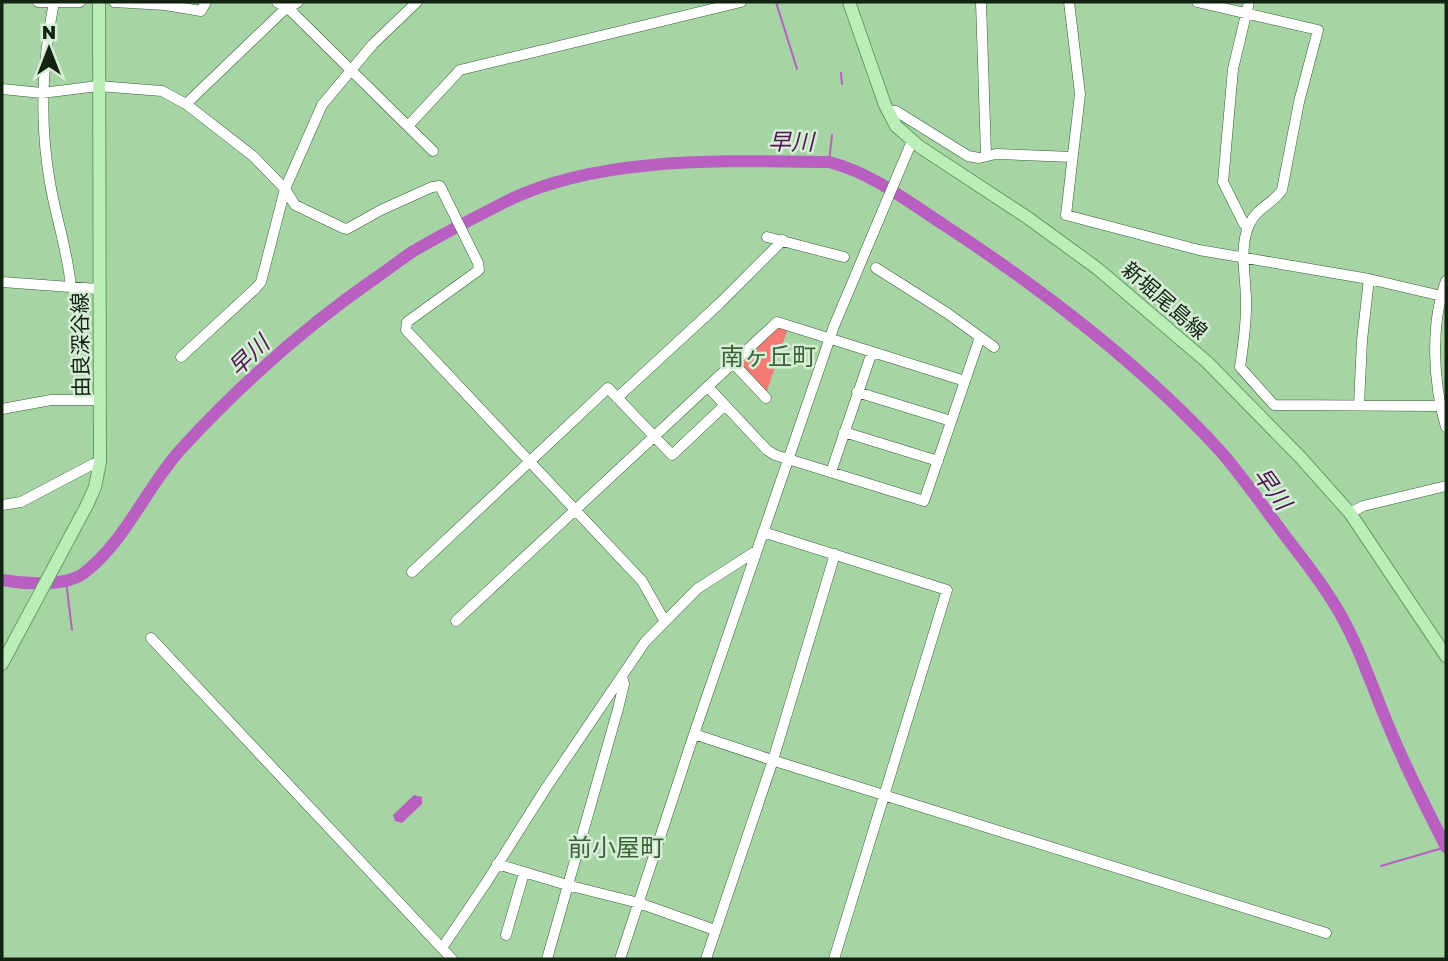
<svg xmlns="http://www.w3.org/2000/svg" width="1448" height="961" viewBox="0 0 1448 961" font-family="'Golos Text','Noto Sans JP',sans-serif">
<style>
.green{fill:#f57a76}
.water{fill:#b85fc1}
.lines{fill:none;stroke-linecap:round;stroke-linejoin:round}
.stream{stroke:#b85fc1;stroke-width:2}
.river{stroke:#b85fc1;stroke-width:12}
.minor-casing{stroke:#345d33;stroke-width:11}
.major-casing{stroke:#619e5f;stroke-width:14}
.minor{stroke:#fff;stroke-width:10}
.major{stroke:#baedb8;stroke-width:12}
.labels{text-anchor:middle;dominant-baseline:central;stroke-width:5;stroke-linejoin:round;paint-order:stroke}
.street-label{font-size:21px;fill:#122311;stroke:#d7eed6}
.water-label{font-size:23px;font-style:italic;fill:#4e1655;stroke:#d7eed6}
.quarter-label{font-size:24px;fill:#3a6238;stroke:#d7eed6}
</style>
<rect width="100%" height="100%" fill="#a7d4a5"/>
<path class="green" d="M779,327L787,331L767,391L762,392L739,364Z"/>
<path class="water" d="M414,795L422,797V804L402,823L395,821L393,815Z"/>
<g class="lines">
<path class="stream" d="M776,2L797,69
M841,73L842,84
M829,162L832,135
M66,581L72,630
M1381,866L1446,847"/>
<path class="river" d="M2,580C24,584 66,587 84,573C126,541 147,486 182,448C241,384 306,326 377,277C389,269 400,260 412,252C442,234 474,218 505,202C598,155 727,161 829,162C872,173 907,201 944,225C1041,288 1145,368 1222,453C1245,480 1265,509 1286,537C1302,558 1319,579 1333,602C1358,641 1371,685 1389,727C1406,768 1426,808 1446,847"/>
<defs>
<path id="minor" d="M38,2H80
M54,2C42,62 39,121 50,183C56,218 68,252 71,288
M114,2L165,5L201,11L206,2
M277,2L288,8L433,151
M981,2L986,155
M1069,2L1080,94L1066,215L1199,250L1369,279L1446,297
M1197,2L1318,30L1299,102L1282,190C1273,204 1257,207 1249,225C1238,249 1247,281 1246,307C1246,327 1243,347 1240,367L1274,405L1440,406
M2,89L42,93L98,86L162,91L186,104L253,156L285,189L295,205L343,228L347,229L381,210L432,187L440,186L478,263L479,270L407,322L406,330L642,581L664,620
M186,104L283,11L298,2
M888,111H896L968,156L979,158L996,154L1072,157
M408,126L460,70L741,2
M1248,227L1244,224L1223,182L1233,69L1249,2
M767,237L844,257
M876,268L947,313L994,347
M1446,281C1430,324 1433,383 1446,427
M2,282L98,289
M181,357L255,289L261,282L285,189L322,105L373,44L417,2
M733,363L766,398
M708,387L767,450L775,455L924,501L980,337
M857,392L951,421
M617,398L719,304L783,240
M1359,405L1362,340L1369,279
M2,409L51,400H101
M844,432L938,461
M831,472L872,352
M2,505L21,502L93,464L100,462
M1350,513L1363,506L1446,486
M763,532L947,590L834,959
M412,572L608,388L672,455L725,405
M456,621L777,322L965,381
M151,638L452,959
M694,734L778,762L1326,933
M497,864L567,885L639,903L715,930
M506,935L524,873
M442,948L486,883L546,788L645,642L697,589L756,551
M547,959L618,709L624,684L622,676
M620,959L694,734L834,326L912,141
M706,959L773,760L835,554"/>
<path id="major" d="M849,2L885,105L896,126L920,147L1028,218L1098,269L1207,362L1301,458L1350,513L1446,656
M2,664L87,505L95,487L100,462L99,2"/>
</defs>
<use href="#minor" class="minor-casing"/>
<use href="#major" class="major-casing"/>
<use href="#minor" class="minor"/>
<use href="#major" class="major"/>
</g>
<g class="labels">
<g class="street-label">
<text transform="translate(1165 300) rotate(41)">新堀尾島線</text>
<text transform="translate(80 345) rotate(-91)">由良深谷線</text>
</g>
<g class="water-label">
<text x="791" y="141">早川</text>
<text transform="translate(248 355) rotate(-44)">早川</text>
<text transform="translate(1273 488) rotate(54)">早川</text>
</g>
<g class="quarter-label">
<text x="768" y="355">南ヶ丘町</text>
<text x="616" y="846">前小屋町</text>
</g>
</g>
<rect width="1448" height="961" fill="none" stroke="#122311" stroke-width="7"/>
<g transform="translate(49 49)" stroke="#d7eed6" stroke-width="5" paint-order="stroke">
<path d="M0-5L12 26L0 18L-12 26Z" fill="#122311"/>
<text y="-10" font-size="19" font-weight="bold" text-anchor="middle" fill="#122311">N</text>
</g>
</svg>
